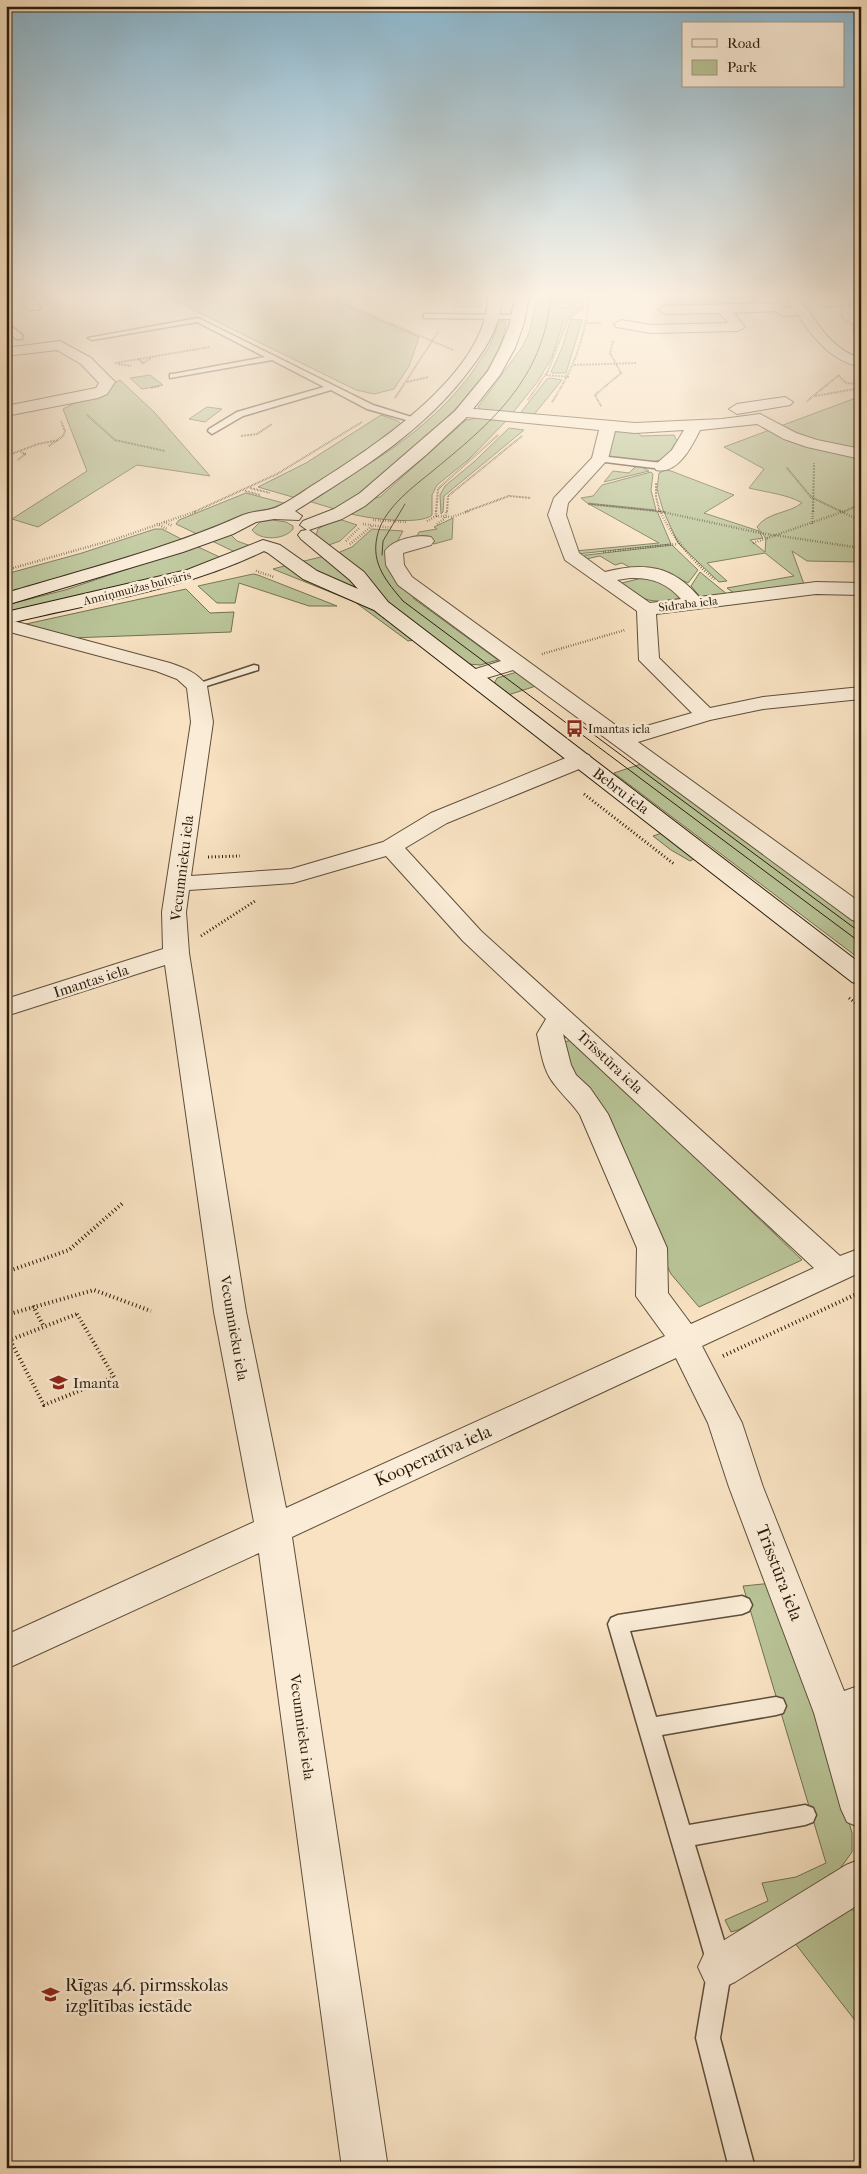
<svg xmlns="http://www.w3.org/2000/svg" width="867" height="2174" viewBox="0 0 867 2174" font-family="'IM FELL French Canon',serif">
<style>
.green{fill:#b9c497;stroke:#727052}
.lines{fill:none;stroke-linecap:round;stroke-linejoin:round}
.lane-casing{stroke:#5e4e3a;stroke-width:3}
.street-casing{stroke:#5e4e3a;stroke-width:2}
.secondary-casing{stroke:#2a1c0c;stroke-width:2}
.path-far3{stroke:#2a1c0c;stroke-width:2;stroke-dasharray:0.5 1;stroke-linecap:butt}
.path-far2{stroke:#2a1c0c;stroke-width:2.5;stroke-dasharray:0.5 2;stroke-linecap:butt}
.path-far1{stroke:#2a1c0c;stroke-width:3;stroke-dasharray:1 2.5;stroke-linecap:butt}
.path{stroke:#2a1c0c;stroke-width:4;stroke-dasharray:1 3;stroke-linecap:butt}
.lane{fill:#faecd7;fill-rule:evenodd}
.street{fill:#faecd7;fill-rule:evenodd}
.secondary{fill:#faecd7;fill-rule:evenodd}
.tram{stroke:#2a1c0c;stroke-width:1}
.labels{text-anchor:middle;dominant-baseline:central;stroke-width:5;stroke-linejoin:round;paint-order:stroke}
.far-street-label{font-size:12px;fill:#2a1c0c;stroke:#faecd7}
.far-poi-label{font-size:12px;fill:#2a1c0c;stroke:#faecd7;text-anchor:start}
.street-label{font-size:15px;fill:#2a1c0c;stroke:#faecd7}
.poi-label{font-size:15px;fill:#2a1c0c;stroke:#faecd7;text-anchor:start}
.near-street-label{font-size:18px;fill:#2a1c0c;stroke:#faecd7}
.near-poi-label{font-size:18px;fill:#2a1c0c;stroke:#faecd7;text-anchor:start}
</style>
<rect width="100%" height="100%" fill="#f8e2c2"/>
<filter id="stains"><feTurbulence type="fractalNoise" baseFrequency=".004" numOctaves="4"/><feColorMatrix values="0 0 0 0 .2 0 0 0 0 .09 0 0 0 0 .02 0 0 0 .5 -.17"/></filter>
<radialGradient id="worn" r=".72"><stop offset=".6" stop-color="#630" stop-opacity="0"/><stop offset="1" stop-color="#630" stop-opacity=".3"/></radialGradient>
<path class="green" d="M165,296H323L419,337L409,366L394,389L374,394L356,390Z
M453,296H482V307H452Z
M546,296H580V303H560V308H581L564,320L552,357L538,381L511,415L481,410L478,407L523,346L530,330L536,301Z
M709,296H761L763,297L757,301L749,303L668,306L662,297Z
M571,319L582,320L566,373H553L551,372L562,348Z
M500,321L506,322C498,383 424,439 380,476C366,487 353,500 338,510L305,500C367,468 428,431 471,374C477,365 484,355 490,345C494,338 495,328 500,321Z
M150,375L163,385L142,389L130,378Z
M551,378L562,380L532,417L518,416L547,379Z
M120,380L155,413L210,476L137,465L38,527L12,519L87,471L63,409Z
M861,396V562L807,561L792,551L805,587L735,594L727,588L794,576L765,553L707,563L727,581L719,582L678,543L663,510L657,489L659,473L666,470L671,471L734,495L704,513L759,531L763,538L750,540L765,552L766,538L757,527C767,512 788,514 802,503C790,495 765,492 749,488L764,469L724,447Z
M207,407L222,409L205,422L189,419Z
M381,415L398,421L402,425L296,498L258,487L306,463Z
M478,418L507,420L468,460L437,485L432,495V515C420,526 363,518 348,513L366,500L380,497L466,420Z
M509,428L524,430L444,496L443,512L441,514L440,495L445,486L475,461Z
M619,431H637L641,436L674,435L677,441C673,445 670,454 665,457C652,467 620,461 606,455L612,433Z
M640,466L649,471L604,482L613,471L629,473L635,467Z
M651,472L653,474L651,490L656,510L587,503L581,498L593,496L602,485Z
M246,493L287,504L201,536L176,524L179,520Z
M589,504L657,511L671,544L577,554L575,551L659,543Z
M336,518L357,525L340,541L326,546L318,540L316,535L318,529Z
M453,518L452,539L434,544L427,539H415L419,532L437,529L434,527Z
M273,520L286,522L293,526V529C285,540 260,541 252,530L260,522Z
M155,529H162L187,542L6,593V574L82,553Z
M372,529L403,531L396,544L391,547L418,596L413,598L498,660L480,665L468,664L396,610L335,554L352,547Z
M230,534L237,541L251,546L237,553L210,540Z
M672,545L698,570L688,583L660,570L633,569L622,563L615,565L600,556L586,559L578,556Z
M196,546L224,559L215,564L6,613V605L65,590Z
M325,556L348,574L364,595L300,562Z
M288,565L363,603L414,640L408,641L355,602L273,569Z
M700,572L728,595L701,598L691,586Z
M253,574L258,575L337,606H309L239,583L235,603H217L198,586Z
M654,575L684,598C649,604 647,602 618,584Z
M186,589L210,613L234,612L231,632L71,638L26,624Z
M517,672L539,685L508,695L494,684L497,678Z
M644,763L861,922V960L614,773Z
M662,833L696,858L690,861L671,850L653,836Z
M573,1040L802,1260L699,1307L671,1274L558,1043Z
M773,1583L842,1797L852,1833V1852L839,1870L772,1912L738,1930L731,1932L725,1920L768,1901L762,1883L796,1877L826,1863L743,1586Z
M850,1909L861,1913V2028L794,1942Z"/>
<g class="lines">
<defs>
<path id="lane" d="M424,314L518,315L522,317L518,319L427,318H424Z
M198,318L373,405L421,420L417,423L367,409L331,390L243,416L212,434L208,431L209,429L237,412L324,387L272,360L170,378V374H173L265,357L197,322L92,340L88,338Z
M6,322L22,335V339H16L6,329Z
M600,456L662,463L667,466L662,469L597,461V457Z
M254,665L258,666V670L197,689L191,686Z
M742,1596L749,1599L752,1605L749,1611L742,1614L630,1631L656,1717L776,1697L783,1699L786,1706L783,1713L776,1715L662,1735L689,1825L805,1805L813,1808L816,1815L813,1822L805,1825L695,1845L732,1967L720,2038L755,2168H729L696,2038L708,1967L608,1624L611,1618L618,1615Z"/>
<path id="street" d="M15,296H30L41,307L39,310H29Z
M785,296H797C814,317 831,351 861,358V367C830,360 815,340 798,315L783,316L775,311L734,313L745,327L738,331L651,333L616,327L614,324L621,320L651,325L728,323L720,313L665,314L658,310L665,306L779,303L787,308L792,307Z
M60,341L91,358L115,382L107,394L98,398L6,416V406L96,388L99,383L81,364L57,350L6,356V348Z
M785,397L793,402L790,405L737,414L729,409L737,404Z
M463,408L635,423L722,419L760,414L796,433L817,440L861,449V459L807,447L784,439L757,424L700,430C692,446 678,475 656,470L654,466L672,450L684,430L635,433L615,431L608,459L568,503L566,515L579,553L605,572C644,562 672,565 699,597L816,582L861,583V595L816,594L656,614L659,658L710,708L763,697L861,687V699L763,709L710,720L638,742L861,903V922L852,920L513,670L473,682L466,680L463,676L466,672L501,661L398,585L386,565L385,551C393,539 418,534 431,537L434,541L431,545L403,553L404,565L412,577L625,732L692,713L639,660L637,611L565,560L548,515L554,498L592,458L599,430L457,416L455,413ZM630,578C651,577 667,583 681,599L650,603L617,580Z
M6,619L170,663C185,668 198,673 207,686L213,722L191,876L291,869L383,842L431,813L573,755L581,753L589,755L592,760L589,765L447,823L405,848L481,931L840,1256L861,1248V1272L702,1346L742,1423L763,1487L844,1691L861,1685V1720L855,1722L861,1741V1828L847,1822L841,1809L814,1713L729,1487L708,1423L676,1358L292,1537L388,2168H342L259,1553L6,1669V1635L254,1522L214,1312L165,965L6,1016V999L163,949L162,912L191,722L187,688L177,679L156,671L6,631ZM386,856L463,941L546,1019L537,1034C541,1052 543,1071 555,1085C563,1096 573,1104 580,1115L637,1248L636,1296L665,1336L286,1508L246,1312L189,953L186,912L189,890L293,883ZM563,1034L814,1268L691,1324L668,1293L667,1248L608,1114L590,1088L576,1075L571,1065Z
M861,1859V1903L735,1982L720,1989L705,1982L698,1967L705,1952L846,1865Z"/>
<path id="secondary" d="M488,296H502C502,323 487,347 471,368C425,431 360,470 295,511L302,516L299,520L274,519L256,522L233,534L183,552L6,605V593C86,569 167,549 243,515C255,510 268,512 279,506C294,499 307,488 321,480C378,444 488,371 488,296Z
M515,296H529L524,323L515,348L500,375L466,418L426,455L365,506L342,519L309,530L364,572L388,602L861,964V985L852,982L374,610L303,579L268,553L264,551C184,590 92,603 6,624V612L187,570L263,540L280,545L317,571L358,589L350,580L301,539L298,535L301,531L307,530L300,525L303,521L334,509L360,493L455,411L488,371L500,348L510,323Z"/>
</defs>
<use href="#lane" class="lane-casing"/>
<use href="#street" class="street-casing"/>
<use href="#secondary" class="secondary-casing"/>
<path class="path-far3" d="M327,296L453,350
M843,296L851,306H861
M565,305L589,306
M824,307L851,306
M841,307L842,318L852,324L857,341
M587,323H601
M138,359L143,363L151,358
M115,363L210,347
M118,364L131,366
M574,365L637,363
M546,375L569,377
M839,376L846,383L861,384
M407,382L429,377
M151,388L160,386
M815,396L861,388
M395,398L438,332
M528,400L548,371L568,319L583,309V297L644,296
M807,401L839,375
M552,402C574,369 586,335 589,296
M601,406L595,395L621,373L610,353L613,341
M87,415L115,440L165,451
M241,436L257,434L272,424
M49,446L63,436L65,431L61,421
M6,456L38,444L59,440
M18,460L25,454L21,452
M787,468L811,497L842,512
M656,483V497L660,512
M250,488L270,493
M245,491L260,495
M588,504L665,512
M194,512L277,474L362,422
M436,512L438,489L498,435
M447,512L448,496L522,436
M465,512L509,496L531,498
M813,512L814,463
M843,512L861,504"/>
<path class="path-far2" d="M658,511L760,533L861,548
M660,511C673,539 692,560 715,580
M840,511L861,521
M436,516L452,517L469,511
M373,520L406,522
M427,521L436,516V511
M164,522L173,526
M157,524L167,529
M363,524L391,528
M437,524L444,519L447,511
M812,524L813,511
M346,541L359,528
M753,543L845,511
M350,544L372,526
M603,552L677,544
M6,570L116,539L197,511
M256,571L274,577
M542,654L625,630"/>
<path class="path-far1" d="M584,794L674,864
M208,857L240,856
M201,936L255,901
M849,998L861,1007"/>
<path class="path" d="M6,1272L69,1250L124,1202
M33,1306L44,1327
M77,1314L114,1377L44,1405L10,1340Z
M6,1315L94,1290L151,1311
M723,1356L861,1292
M6,1550H14"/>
<use href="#lane" class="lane"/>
<use href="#street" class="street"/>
<use href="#secondary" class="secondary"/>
<path class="tram" d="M551,296C543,381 491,423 429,474C409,490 382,511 377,537C371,564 387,582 403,601L861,943
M382,555L383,541L405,504
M574,720L861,933"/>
</g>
<linearGradient id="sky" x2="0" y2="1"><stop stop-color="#8ab8d1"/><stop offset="0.49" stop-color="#fcf2e4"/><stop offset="1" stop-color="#fcf2e4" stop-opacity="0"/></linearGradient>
<rect width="867" height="600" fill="url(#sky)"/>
<defs>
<symbol id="bus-bare" viewBox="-9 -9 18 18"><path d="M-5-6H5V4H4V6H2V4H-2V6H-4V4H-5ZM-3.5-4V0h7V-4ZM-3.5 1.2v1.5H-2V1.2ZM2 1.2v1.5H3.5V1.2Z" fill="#8f2418" stroke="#faecd7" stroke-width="2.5" paint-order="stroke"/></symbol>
<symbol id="school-bare" viewBox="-9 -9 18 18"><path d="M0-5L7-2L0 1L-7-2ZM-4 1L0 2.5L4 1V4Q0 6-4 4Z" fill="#8f2418" stroke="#faecd7" stroke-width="2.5" paint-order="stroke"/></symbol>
</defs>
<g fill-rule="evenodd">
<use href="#bus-bare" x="562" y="716" width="25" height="25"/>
<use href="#school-bare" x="46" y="1370" width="25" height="25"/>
<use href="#school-bare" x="38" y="1982" width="25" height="25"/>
</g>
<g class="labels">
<g class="far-street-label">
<text transform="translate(137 588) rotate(-14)">Anniņmuižas bulvāris</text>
<text transform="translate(688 604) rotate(-7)">Sidraba iela</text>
</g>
<g class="far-poi-label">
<text x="588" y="729">Imantas iela</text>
</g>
<g class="street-label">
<text transform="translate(621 791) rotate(37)">Bebru iela</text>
<text transform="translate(182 868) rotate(-83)">Vecumnieku iela</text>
<text transform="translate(91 981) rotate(-18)">Imantas iela</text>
<text transform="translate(610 1062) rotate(43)">Trīsstūra iela</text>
<text transform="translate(234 1328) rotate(80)">Vecumnieku iela</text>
<text transform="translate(302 1727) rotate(82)">Vecumnieku iela</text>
</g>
<g class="poi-label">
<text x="73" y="1383">Imanta</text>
</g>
<g class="near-street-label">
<text transform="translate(433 1456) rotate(-24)">Kooperatīva iela</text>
<text transform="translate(779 1573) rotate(69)">Trīsstūra iela</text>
</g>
<g class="near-poi-label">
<text x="65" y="1985">Rīgas 46. pirmsskolas<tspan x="65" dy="21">izglītības iestāde</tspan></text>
</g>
</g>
<rect width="867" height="2174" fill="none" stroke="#f8e2c2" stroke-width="25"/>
<rect x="8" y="8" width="852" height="2159" fill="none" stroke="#2a1c0c" stroke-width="2.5"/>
<rect x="12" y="12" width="842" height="2149" fill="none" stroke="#2a1c0c"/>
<rect x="682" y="22" width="162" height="65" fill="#faecd7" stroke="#a79986"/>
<rect x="692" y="39" width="25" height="8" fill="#faecd7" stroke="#a79986"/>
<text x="727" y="48" font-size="15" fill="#2a1c0c">Road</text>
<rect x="692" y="60" width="25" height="15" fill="#b9c497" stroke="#a79986"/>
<text x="727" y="72" font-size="15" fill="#2a1c0c">Park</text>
<rect width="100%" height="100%" filter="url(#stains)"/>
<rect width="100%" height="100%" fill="url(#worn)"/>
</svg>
